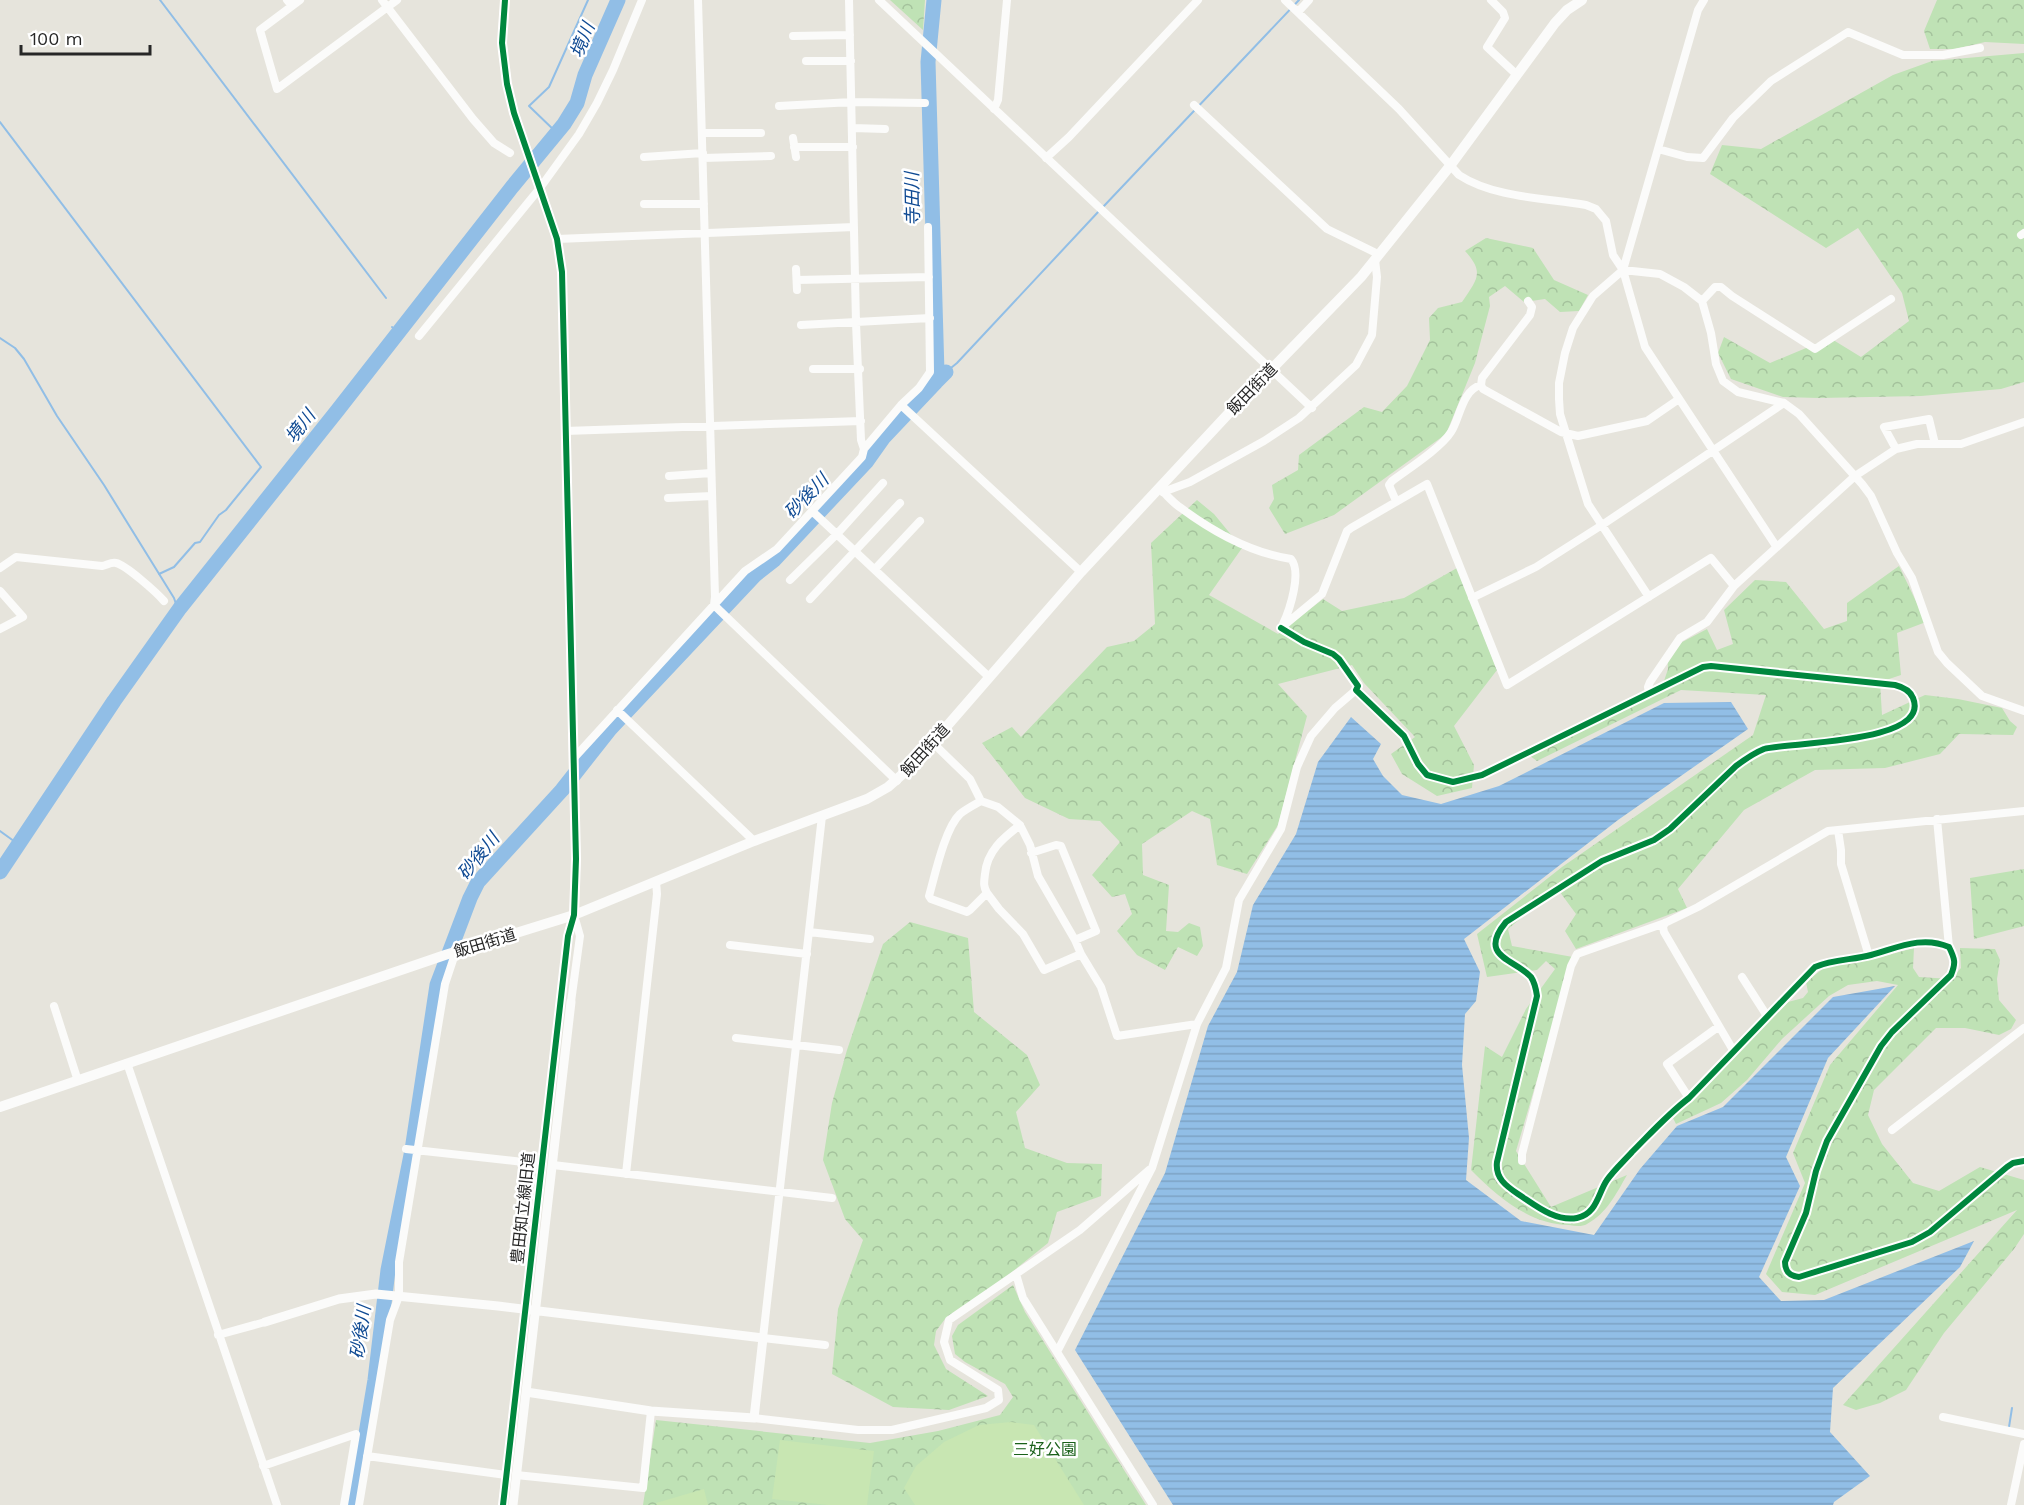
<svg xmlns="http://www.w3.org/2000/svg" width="2024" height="1505" viewBox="0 0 2024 1505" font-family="'Work Sans','Noto Sans JP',sans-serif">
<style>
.forest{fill:url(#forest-crowns)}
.pitch{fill:#c8e6b2}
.water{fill:url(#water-rules)}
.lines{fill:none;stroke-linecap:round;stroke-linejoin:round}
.stream{stroke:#91bee6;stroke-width:2}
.river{stroke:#91bee6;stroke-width:15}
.minor{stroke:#fbfbfa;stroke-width:8}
.tertiary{stroke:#fbfbfa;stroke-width:9}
.secondary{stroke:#fbfbfa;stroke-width:10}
.cycleway-casing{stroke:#fff;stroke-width:10}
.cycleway{stroke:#00873e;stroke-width:6}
.labels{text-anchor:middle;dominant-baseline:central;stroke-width:5;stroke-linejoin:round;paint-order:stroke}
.street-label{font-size:16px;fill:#272727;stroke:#fff}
.park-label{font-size:16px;fill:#1a611a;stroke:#fff}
.water-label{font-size:18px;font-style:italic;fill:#0f4a93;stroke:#fff}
</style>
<defs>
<pattern id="forest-crowns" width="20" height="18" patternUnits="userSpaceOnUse" patternTransform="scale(1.5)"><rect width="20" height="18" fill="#bfe2b5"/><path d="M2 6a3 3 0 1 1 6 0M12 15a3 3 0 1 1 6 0" fill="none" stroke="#a4c29c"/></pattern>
<pattern id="water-rules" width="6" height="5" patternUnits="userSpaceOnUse" patternTransform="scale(1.5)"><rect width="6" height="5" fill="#91bee6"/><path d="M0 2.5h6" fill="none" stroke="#7da3c5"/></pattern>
</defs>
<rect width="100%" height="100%" fill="#e6e4dc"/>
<path class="forest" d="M890,0H925L923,30Z
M1937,0H2024V44L1985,42L1955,49H1930L1924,31Z
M2024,53V382L2001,389L1921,396L1819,398L1783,397L1731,379L1718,353L1724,337L1770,363L1830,338L1861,357L1909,321L1902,293L1858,228L1826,248L1710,174L1722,145L1761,149L1893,75L1932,61Z
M1486,238L1533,248L1554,280L1588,295L1579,311L1560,312L1545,299L1524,302L1505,286L1489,297L1490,306L1475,363L1446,434L1334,515L1285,534L1269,508L1274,499L1272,485L1298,470L1299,455L1364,407L1382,412L1407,386L1430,340L1429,318L1438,308L1462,302C1477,279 1485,273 1465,251Z
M1197,500L1214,514L1242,548L1209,595L1278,634L1323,599L1342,611L1404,598L1457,568L1497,670L1454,726L1474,765L1472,788L1437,796L1402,774L1391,754L1415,737L1364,683L1352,665L1278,684L1307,716L1278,825L1247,874L1217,865L1210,819L1192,811L1142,844L1143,875L1169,885L1166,931L1178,932L1189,923L1200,927L1203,946L1197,956L1178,947L1165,970L1137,955L1117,931L1132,914L1125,894L1112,897L1092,875L1120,842L1100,821L1069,819L1025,798L982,743L1012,727L1021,737L1107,647L1134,641L1155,624L1151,543Z
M1899,566L1926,622L1897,633L1901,675L1880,682L1882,715L1925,695L1958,699L2002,708L2010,721L2017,727L2013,735L1959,734L1940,754L1885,768L1815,770L1744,810L1678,889L1687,908L1576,949L1565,931L1576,914L1557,888L1508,929L1512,946L1573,957L1516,1151L1551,1207L1627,1175C1616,1194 1607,1213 1587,1224C1582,1227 1575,1226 1569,1225C1530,1225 1497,1196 1471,1170L1485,1046L1502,1057L1526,1009L1555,969L1546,961L1537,970L1487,977L1477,934L1562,867L1753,735L1766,695L1681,690L1537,761L1530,756L1661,690L1668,669L1667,650L1707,629L1717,650L1733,644L1724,610L1755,580L1786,582L1824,629L1847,621V603Z
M2024,869V926L1974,939L1970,878Z
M910,922L968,938L974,1012L1027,1055L1040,1085L1016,1112L1025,1148L1067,1163L1102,1164L1101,1196L1057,1212L1048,1243L1002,1280L945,1319L936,1331L934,1345L946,1369L988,1396L949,1410L893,1407L832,1374L838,1309L863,1240L845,1219L823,1160L832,1103L847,1050L883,944Z
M1914,948L1913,968L1919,977L1951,979L1961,968L1960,948L1995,949L2000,960L1997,979L1999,1000L2016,1020L2011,1029L1999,1035L1965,1028H1936L1874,1090L1868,1115L1882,1144L1913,1183L1939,1191L1980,1167L2024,1180V1234L2014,1249L1944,1333L1906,1390L1880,1403L1856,1410L1843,1405L2017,1210L1815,1295L1782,1292L1766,1274L1805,1183L1793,1153L1830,1065L1898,985L1877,981L1848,985L1829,996L1782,1039L1747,1080L1721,1103L1676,1124L1673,1118L1788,1002L1803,998L1808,992L1806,982L1825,967L1869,960Z
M1013,1285L1025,1312L1146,1505H643L656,1420L870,1443L938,1431L1000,1415L1013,1397L1005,1384L965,1362L955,1354L952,1336L958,1325Z"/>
<path class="pitch" d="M1011,1422L1034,1425L1084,1505H915L904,1488L916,1466L944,1442L979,1425Z
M780,1440L874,1451L867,1505H828L772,1499Z
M704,1489L708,1505H657L656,1503Z"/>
<path class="water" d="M1731,702L1748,729L1618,820L1464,939L1480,972L1476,1001L1465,1014L1462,1065L1469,1138L1466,1180L1521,1221L1594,1235L1640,1169L1677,1126L1723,1107L1833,997L1895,986L1828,1058L1786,1157L1800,1186L1759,1277L1781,1301L1824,1300L1974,1241L1960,1267L1833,1388L1830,1432L1870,1476L1834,1502L1833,1505H1173L1075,1350L1165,1173L1208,1026L1237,972L1253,905L1296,834L1318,762L1351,717L1381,744L1373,759L1383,776L1402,795L1441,804L1499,786L1664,703Z"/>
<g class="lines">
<path class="stream" d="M160,0L386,298
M0,122L261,467L226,510L219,515L200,542L195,543L174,567L159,574
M557,133L529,106L549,87L588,0
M1103,207L1299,0
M392,327L399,332
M0,338L15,348L24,359L57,416L104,485L174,598L178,610
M946,372L957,363L1099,211
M0,831L18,844
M2009,1427L2012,1408"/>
<path class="river" d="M934,0L928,62L937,373L936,382L946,372
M0,872L114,701L180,608L337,411L512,187L564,124L577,103L585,75L618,0
M354,1505L375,1380L388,1270L412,1150L437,985L470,898L478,882L562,790L610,729L755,575L774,560L867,461L884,437L936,382"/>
<path class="minor" d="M287,0L292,6L260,30L277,89L397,0
M382,0L473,119L494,143L510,153
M698,0L715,597L714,605L897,781
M849,0L856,323L861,440L864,449L901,405L1081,572
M879,0L1312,408
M1285,0L1399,109L1459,175C1494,198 1546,198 1586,205L1596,209L1606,221L1613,255L1623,270L1645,347L1776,546
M1491,0L1503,12L1505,18L1487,47L1516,74
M292,6L300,0
M1298,12L1309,0
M793,36L850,35
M806,61H851
M1194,105L1327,229L1374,252L1378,256
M779,106L852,102L925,103
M994,109L998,100L1007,0
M853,128L885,129
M703,133H761
M793,138L796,157
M794,147H853
M1658,149L1687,157L1703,158L1733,118L1771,81L1848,32L1903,55H1943L1980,48
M644,157L703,153
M703,158L771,156
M1046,158L1069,137L1198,0
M644,204H704
M2021,235L2024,233
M557,239L854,227
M796,269L797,290
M1623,270L1660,274L1684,287L1702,301L1711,333L1716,364L1723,381L1738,392L1784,403L1799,414L1862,484L1871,496L1897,553L1912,578L1938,652L1947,663L1982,696L2024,711
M797,280L929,277
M1702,301L1715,287H1721L1732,296L1815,349L1891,299
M801,325L930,318
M419,336L540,188L579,134L597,103L613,70L642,0
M813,369H860
M1481,385L1482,378L1530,315L1532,307L1528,301
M901,405L919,388L930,372L928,227
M565,431L861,421
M1896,449L1884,427L1929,419L1935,444
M669,476L711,473
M1160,489C1167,495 1173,503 1181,508C1212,531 1252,553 1291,559C1302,572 1290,609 1283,624
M1163,492L1190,482L1264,441L1299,418L1356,365L1372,335L1377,277L1375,260
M668,498L712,496
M1396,501L1389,485L1392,481C1408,469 1441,448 1451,432C1460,418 1462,390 1481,385L1483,389L1561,432L1578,436L1647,421L1679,399
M812,511L989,677
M0,568L16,557L102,566C107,565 111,562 116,563C126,565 157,593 164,601
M875,569L920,521
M790,580L837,534L883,483
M0,591L23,617L0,629
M1649,597L1588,504L1560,414L1559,399V383L1565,353L1573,328L1593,296L1623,270L1698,10L1704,0
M1472,598L1536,567L1602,525L1784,403
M810,599L900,503
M1281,628L1304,642L1333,654L1339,659L1358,686L1356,690L1404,736L1418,764L1427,775L1453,782L1482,775L1703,667L1711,666L1895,685C1903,687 1910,690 1913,698C1932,744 1787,742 1764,749C1754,753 1744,760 1736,766L1670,829L1654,840L1602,861L1506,922C1477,957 1515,959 1531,977C1535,983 1536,989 1537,996L1497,1162C1495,1178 1506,1186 1518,1194C1535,1205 1555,1222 1577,1218C1597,1214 1598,1193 1607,1180C1614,1170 1624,1161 1632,1152C1651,1133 1668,1114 1689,1098L1815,967C1833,959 1853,960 1871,955C1897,948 1922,935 1949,947C1955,959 1956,963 1951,975L1892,1032L1881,1046L1827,1141L1816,1171L1806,1213L1785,1262C1785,1272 1790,1276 1799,1277L1912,1242L1930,1232L2007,1167L2013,1163L2024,1161
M1281,628L1322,594L1347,531L1351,528L1427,484L1507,685L1711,558L1734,586
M1649,693L1648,687L1650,682L1680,638L1707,622L1734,586L1855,476L1896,449L1917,444H1961L2024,422
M617,710L754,841
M933,743L970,779L981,801
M574,758L745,571L777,549L862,457L864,449
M822,816L763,1338L825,1345
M1937,819L1949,947
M1020,825C1003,838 987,851 985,874C984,882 983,886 987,893L970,910L967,912L931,899L929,896C935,875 945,828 960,814C966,809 974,805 981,801L998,807L1020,825L1030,845L1038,876L1075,940L1081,954L1101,987L1117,1036L1197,1024
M1838,830L1841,850V864L1869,956
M1031,853L1056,845L1061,846L1096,931L1075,940
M987,893L999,909L1023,934L1044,970L1081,954
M1665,923L1663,927L1664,932L1733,1050
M809,932L870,939
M730,945L807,954
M1742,977L1767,1016
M571,1002L580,936L574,915
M54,1006L78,1081
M736,1038L839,1050
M127,1063L277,1505
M1689,1098L1667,1064L1718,1027
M1892,1130L2024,1028
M406,1149L541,1164
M1522,1161V1154L1571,966L1577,954L1665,923L1698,907L1828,831L2024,811
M553,1165L832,1198
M626,1174L657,894L656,881
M1016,1274L1023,1298L1153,1505
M218,1335L265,1322
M1057,1352L1152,1168L1197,1024L1226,968L1239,900L1281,829L1297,767L1311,736L1335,708L1356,690
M1943,1417L2024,1434
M754,1418L858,1430H892L986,1408L999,1400L998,1390L950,1360L944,1342L949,1320L1080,1230L1149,1170
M367,1456L506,1475
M263,1466L356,1434L344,1505
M516,1475L643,1488L651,1411
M359,1505L390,1320L399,1296V1262L445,984L456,951
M2011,1505L2024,1444"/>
<path class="tertiary" d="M265,1322L339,1299L376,1294L498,1306L763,1338L754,1418L651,1411L526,1392
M503,1505L568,936L574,915L576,859L562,272L557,239L514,113L507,84L502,43L505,0
M513,1505L571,1002"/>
<path class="secondary" d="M0,1107L445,955L574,915L754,841L867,799L888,787L914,764L1081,572L1229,413L1361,277L1450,166L1555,23L1567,10L1582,0"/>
<defs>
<path id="cycleway" d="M1281,628L1304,642L1333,654L1339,659L1358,686L1356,690L1404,736L1418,764L1427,775L1453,782L1482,775L1703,667L1711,666L1895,685C1903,687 1910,690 1913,698C1932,744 1787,742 1764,749C1754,753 1744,760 1736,766L1670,829L1654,840L1602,861L1506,922C1477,957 1515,959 1531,977C1535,983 1536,989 1537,996L1497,1162C1495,1178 1506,1186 1518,1194C1535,1205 1555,1222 1577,1218C1597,1214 1598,1193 1607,1180C1614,1170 1624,1161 1632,1152C1651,1133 1668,1114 1689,1098L1815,967C1833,959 1853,960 1871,955C1897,948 1922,935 1949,947C1955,959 1956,963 1951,975L1892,1032L1881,1046L1827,1141L1816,1171L1806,1213L1785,1262C1785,1272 1790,1276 1799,1277L1912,1242L1930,1232L2007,1167L2013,1163L2024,1161
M503,1505L568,936L574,915L576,859L562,272L557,239L514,113L507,84L502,43L505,0"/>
</defs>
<use href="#cycleway" class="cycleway-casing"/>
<use href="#cycleway" class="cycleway"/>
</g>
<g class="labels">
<g class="street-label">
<text transform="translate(1252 389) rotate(-46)">飯田街道</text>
<text transform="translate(925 750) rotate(-48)">飯田街道</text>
<text transform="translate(485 943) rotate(-17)">飯田街道</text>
<text transform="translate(523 1208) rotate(-84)">豊田知立線旧道</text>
</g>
<g class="park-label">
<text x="1045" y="1449">三好公園</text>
</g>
<g class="water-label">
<text transform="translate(582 40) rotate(-68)">境川</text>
<text transform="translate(912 199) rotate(-91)">寺田川</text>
<text transform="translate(300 426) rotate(-52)">境川</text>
<text transform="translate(806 496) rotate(-46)">砂後川</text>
<text transform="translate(478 856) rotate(-51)">砂後川</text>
<text transform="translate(360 1332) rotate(-82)">砂後川</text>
</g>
</g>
<path d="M21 45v9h129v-9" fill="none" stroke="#272727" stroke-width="3"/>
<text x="30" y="45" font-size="18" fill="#272727" stroke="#ffffff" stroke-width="4.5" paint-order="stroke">100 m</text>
</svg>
